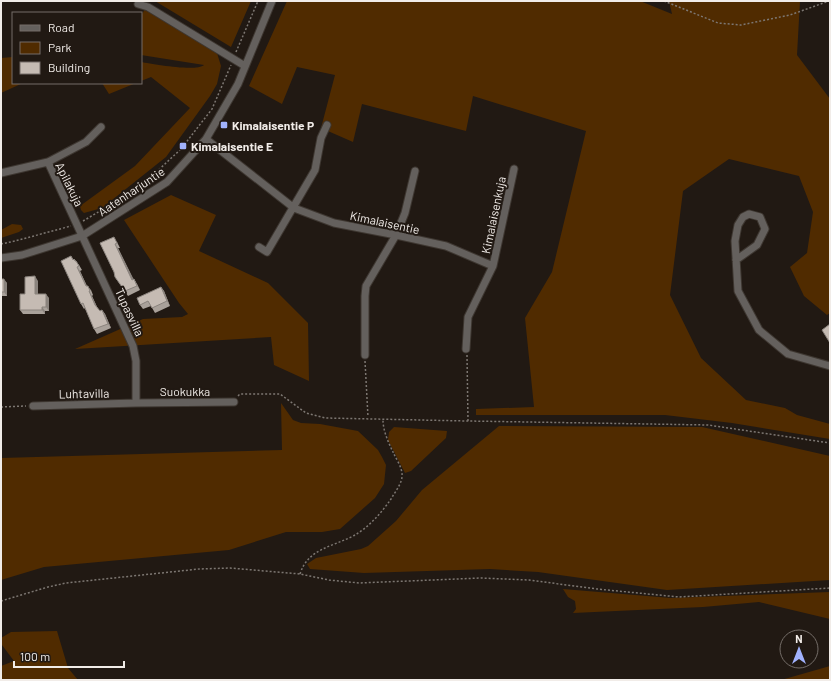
<svg xmlns="http://www.w3.org/2000/svg" width="831" height="681" viewBox="0 0 831 681" font-family="Barlow,sans-serif">
<style>
.green{fill:#502b00}
.lines{fill:none;stroke-linecap:round;stroke-linejoin:round}
.minor-casing{stroke:#3e3731;stroke-width:9}
.path{stroke:#7d7772;stroke-width:1.5;stroke-dasharray:2 2;stroke-linecap:butt}
.minor{stroke:#64605d;stroke-width:7}
.wall{fill:#a9a19a}
.shaded-wall{fill:#8a837d}
.building{fill:#c5bbb3;stroke:#8a837d}
.poi-dot{fill:#a1b2fd;stroke:#211913;stroke-width:1.5}
.labels{text-anchor:middle;dominant-baseline:central;stroke-width:4;stroke-linejoin:round;paint-order:stroke}
.poi-label{font-size:12px;font-weight:bold;fill:#f1ece8;stroke:#211913;text-anchor:start}
.street-label{font-size:12px;fill:#f1ece8;stroke:#211913}
</style>
<rect width="100%" height="100%" fill="#211913"/>
<path class="green" d="M155,1H251L231,47Z
M287,1H640L672,14L669,1H800L797,55L830,99V313L827,315L804,296L790,267L807,253L813,212L799,176L729,159L683,191L670,295L701,358L746,400L785,408L797,415L830,424V439L732,423L665,415H476V409L534,407L525,318L552,272L586,131L473,96L466,131L362,104L353,142L321,128L335,75L297,67L282,104L249,86Z
M145,9L217,53L221,66L217,84L210,96L166,157L102,208L84,213L81,210L80,206L135,166L190,108L151,77L141,81V62C153,64 196,72 204,65L141,55V16Z
M13,57V83H23L1,93V58Z
M102,83H136L109,94Z
M171,195L216,215L199,251L268,283L308,323L309,381L274,365L271,337L75,349L143,319L182,317L188,314L179,303L124,220Z
M12,224L21,225L23,229L19,232L1,238V230Z
M281,403L293,420L301,423L320,424L358,431L378,450L382,457L386,465L384,484L375,498L340,529L322,532H286L229,550L44,567L1,580V458L282,450Z
M499,426L702,427L830,456V580L667,590L538,572L490,569L364,573L310,569L307,564L316,558L361,549L368,546L396,521L422,490Z
M394,427L447,431L446,438L411,471L405,473L388,440L389,432Z
M563,589L671,598L830,592V619L759,602L703,607L573,613L576,609L575,601L568,597Z
M57,631L68,668L78,680H1V666L14,661L2,645L1,638L11,632Z
M830,666V680H781Z"/>
<g class="lines">
<defs>
<path id="minor" d="M138,4L148,7L245,66
M206,139L294,208L334,223L396,235L446,246L493,266L468,317L466,349
M48,162L133,346L136,361V403
M1,173L48,162L86,142L101,127
M259,247L267,252L315,170L321,138L327,125
M1,258L22,255L82,236L167,182L206,139L238,84L272,1
M736,260L757,245L765,229L760,217L749,214L743,217L738,225L735,241L738,291L759,330L788,354L830,366
M493,266L514,169
M365,355V296L366,286L396,235L405,213L415,171
M33,406L136,403L234,402"/>
</defs>
<use href="#minor" class="minor-casing"/>
<path class="path" d="M664,1L718,23L741,25L790,15L829,1
M236,52L258,1
M83,221L138,189L181,149L212,109L231,65
M1,244L15,241L71,226
M467,355L468,421
M365,361L368,417
M238,396L240,394H280L306,413L325,418L468,421L708,425L830,443
M1,407L26,406
M300,574C308,548 333,547 355,535C369,527 382,512 391,499C395,492 401,485 402,477C403,468 396,459 393,452C388,442 383,430 383,420
M1,601L48,587L66,583L199,569L230,568L300,574L329,580L359,583L481,578L529,580L597,589L679,597L830,588"/>
<use href="#minor" class="minor"/>
</g>
<path class="wall" d="M117,242L120,248H118L133,279H134L137,284L140,290L128,296L115,277L114,272L100,243Z
M71,256L73,259H74L76,261L79,265L82,270L80,271L87,286L91,290L93,295L92,296L97,307L100,311L102,310L105,314L111,328L97,334L94,329L85,308L84,309L81,304Z
M1,279L7,283V296H1Z
M38,281V294L49,298V311H45V314H23L20,310Z
M161,287L164,291L170,306L155,313L151,306L143,309L140,305Z"/>
<path class="shaded-wall" d="M115,244L118,248L136,284L132,280Z
M77,267L80,271L89,291L86,286Z
M35,276L38,281V298L35,294Z
M4,279L7,283V296L4,292Z
M134,279L137,284L140,290L137,286Z
M161,287L164,291L170,306L167,301Z
M89,291L92,296L98,309L95,305Z
M46,294L49,298V311L46,307Z
M42,307L45,311V314L42,310Z
M102,310L105,314L111,328L108,324Z"/>
<path class="building" d="M114,237L117,243L115,244L132,280L134,279L137,286L125,291L115,277L114,272L100,243Z
M71,256L73,260L74,259L75,261H76L79,266L77,267L86,286H88L90,291H89L95,305L100,311L102,310L108,324L94,329L83,303L81,304L61,261Z
M35,276V294H46V307H42V310H20V294H25V277Z
M1,279H4V292H1Z
M161,287L167,301L152,308L148,301L140,305L137,298Z
M830,324V343L822,330Z"/>
<g class="poi-dot">
<rect x="220" y="121" width="8" height="8" rx="2"/>
<rect x="179" y="142" width="8" height="8" rx="2"/>
</g>
<g class="labels">
<g class="poi-label">
<text x="232" y="125">Kimalaisentie P</text>
<text x="191" y="146">Kimalaisentie E</text>
</g>
<g class="street-label">
<text transform="translate(70 184) rotate(64)">Apilakuja</text>
<text transform="translate(131 191) rotate(-34)">Aatenharjuntie</text>
<text transform="translate(493 215) rotate(-78)">Kimalaisenkuja</text>
<text transform="translate(385 222) rotate(12)">Kimalaisentie</text>
<text transform="translate(130 312) rotate(65)">Tupasvilla</text>
<text x="185" y="391">Suokukka</text>
<text transform="translate(84 393) rotate(-1)">Luhtavilla</text>
</g>
</g>
<rect width="831" height="681" fill="none" stroke="#f1ece8" stroke-width="4"/>
<rect x="12" y="12" width="130" height="72" fill="#211913" stroke="#746d68"/>
<rect x="20" y="25" width="20" height="6" fill="#64605d" stroke="#746d68"/>
<text x="48" y="32" font-size="12" fill="#f1ece8">Road</text>
<rect x="20" y="42" width="20" height="12" fill="#502b00" stroke="#746d68"/>
<text x="48" y="52" font-size="12" fill="#f1ece8">Park</text>
<rect x="20" y="62" width="20" height="12" fill="#c5bbb3" stroke="#746d68"/>
<text x="48" y="72" font-size="12" fill="#f1ece8">Building</text>
<g transform="translate(799 649)"><circle r="19" fill="#211913" stroke="#746d68"/>
<path d="M0-3L7 15L0 10L-7 15Z" fill="#a1b2fd"/>
<text y="-6" font-size="11" font-weight="bold" text-anchor="middle" fill="#f1ece8">N</text>
</g>
<path d="M14 661v6h110v-6" fill="none" stroke="#f1ece8" stroke-width="2"/>
<text x="20" y="661" font-size="12" fill="#f1ece8" stroke="#211913" stroke-width="3" paint-order="stroke">100 m</text>
</svg>
